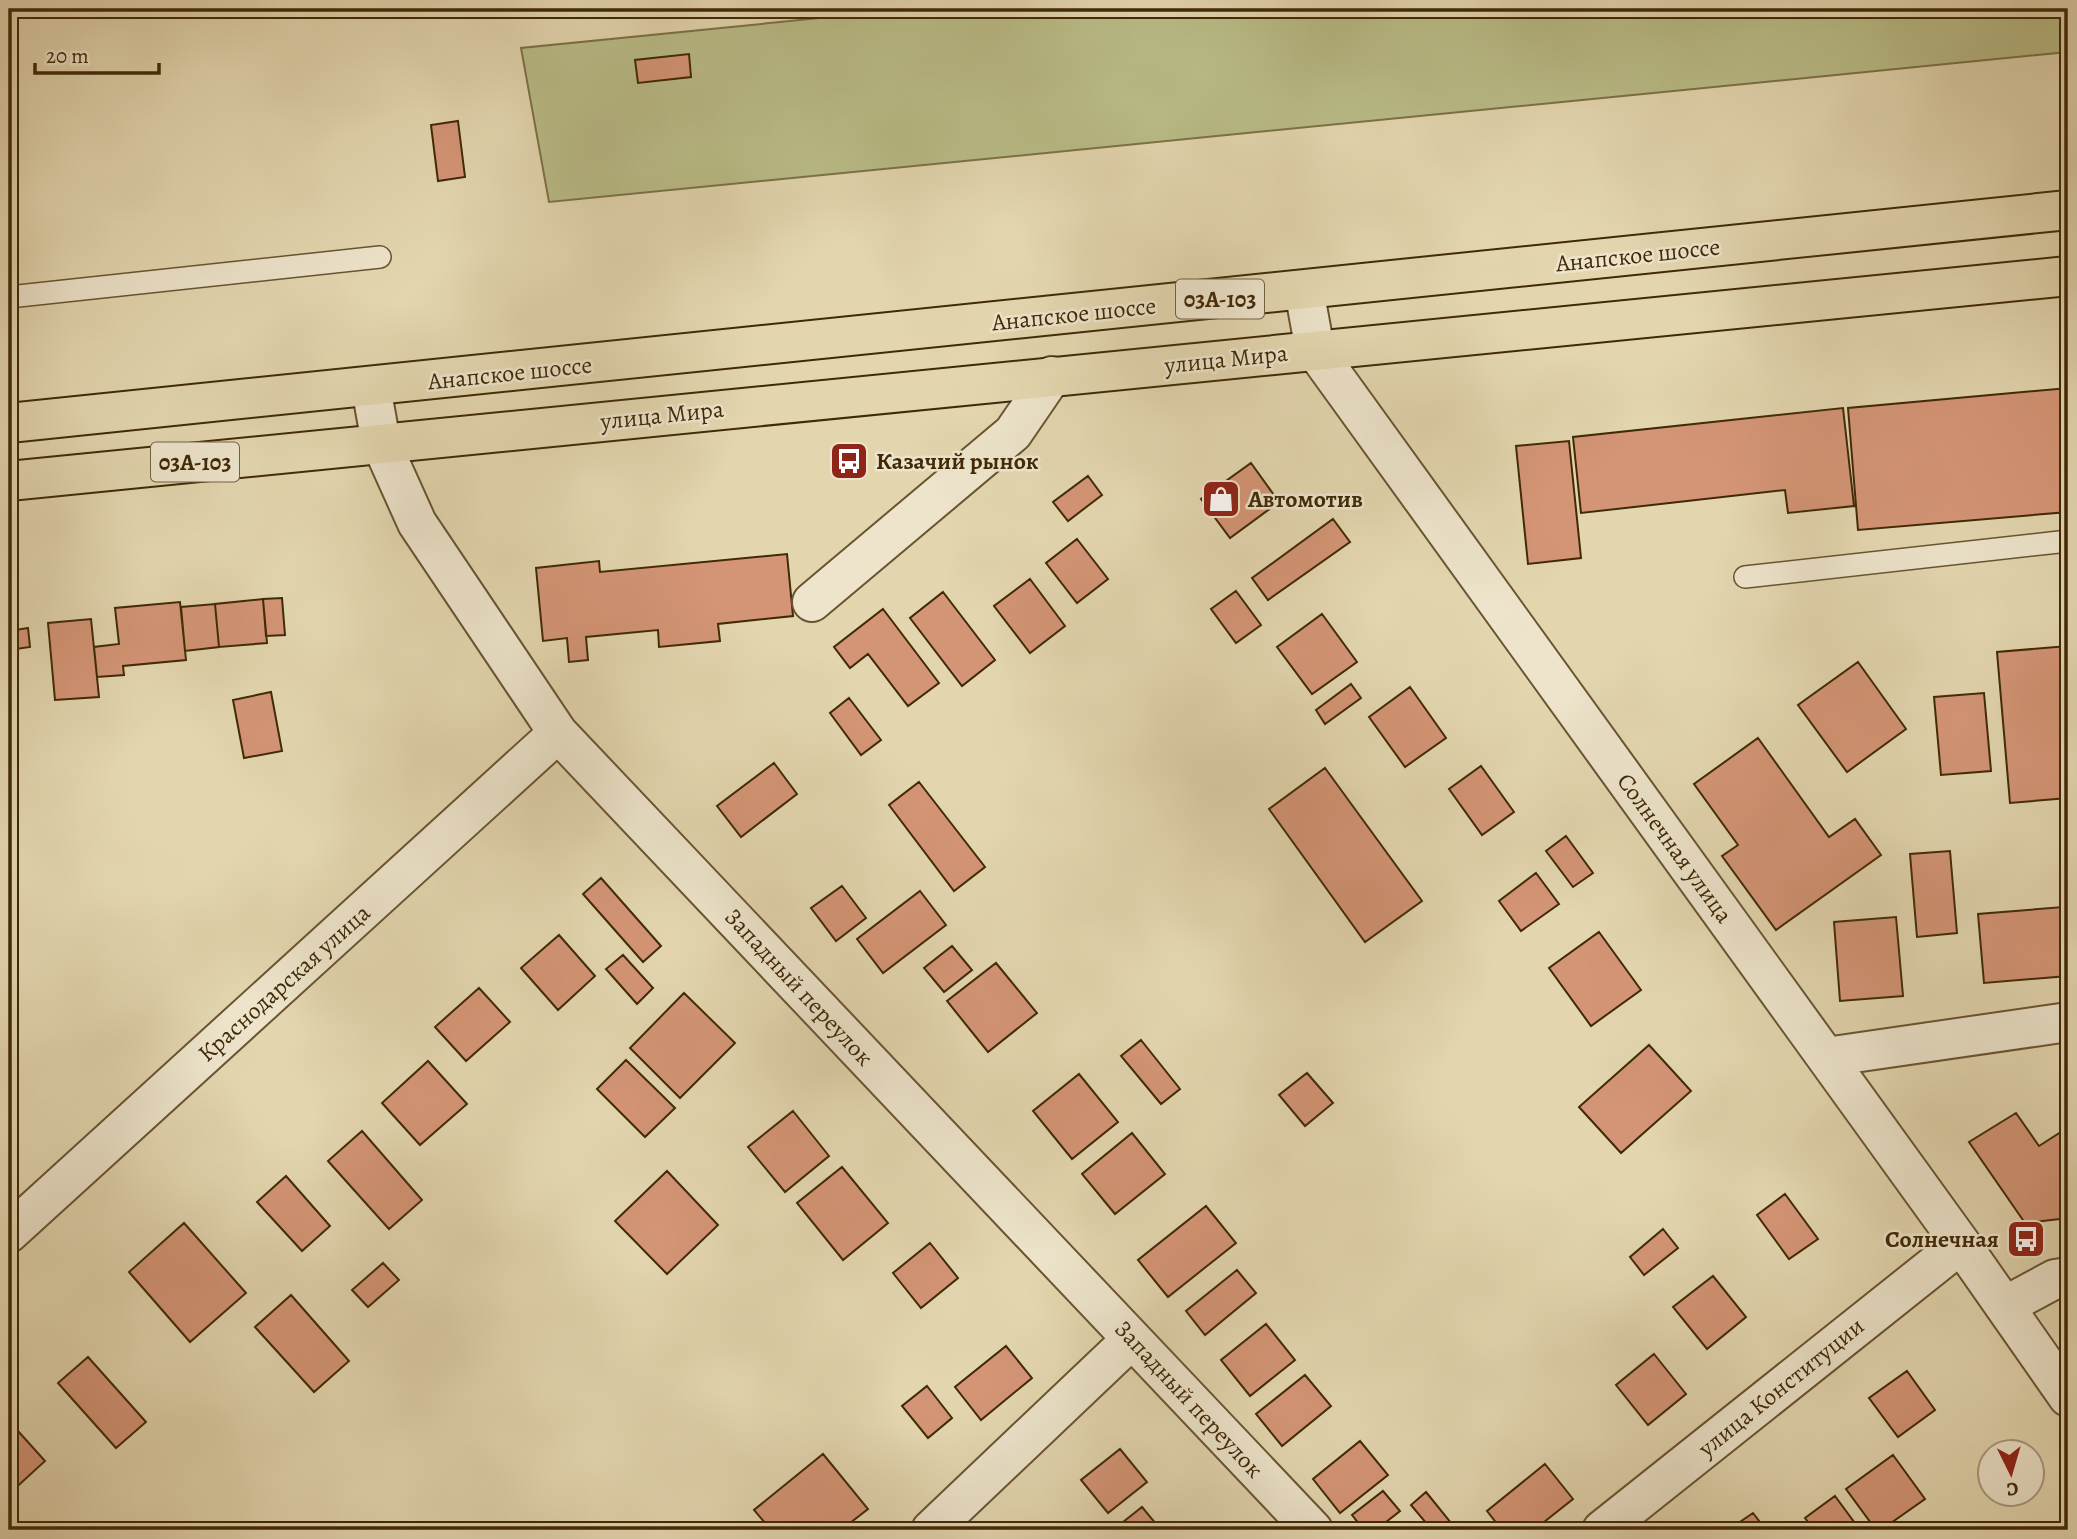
<svg xmlns="http://www.w3.org/2000/svg" width="2077" height="1539" viewBox="0 0 2077 1539" font-family="Alegreya,serif">
<style>
.green{fill:#b9bc87;stroke:#7c7247;stroke-width:2}
.building{fill:#d49576;stroke:#402907;stroke-width:2}
.lines{fill:none;stroke-linecap:round;stroke-linejoin:round}
.lane-casing{stroke:#695431;stroke-width:24}
.street-casing{stroke:#695431;stroke-width:42}
.primary-casing{stroke:#402907;stroke-width:42}
.lane{stroke:#ede4cb;stroke-width:21}
.street{stroke:#ede4cb;stroke-width:38}
.primary{stroke:#e3d6af;stroke-width:38}
.labels{text-anchor:middle;dominant-baseline:central;stroke-width:5;stroke-linejoin:round;paint-order:stroke}
.shield{fill:#ede4cb;stroke:#746142;stroke-width:2}
.shield-label{font-size:23px;font-weight:bold;fill:#402907}
.street-label{font-size:24px;fill:#402907;stroke:#ede4cb}
.poi-label{font-size:24px;font-weight:bold;fill:#402907;stroke:#ede4cb;text-anchor:start}
</style>
<rect width="100%" height="100%" fill="#e3d6af"/>
<filter id="stains"><feTurbulence type="fractalNoise" baseFrequency=".00286" numOctaves="4"/><feColorMatrix values="0 0 0 0 .2 0 0 0 0 .09 0 0 0 0 .02 0 0 0 .5 -.17"/></filter>
<radialGradient id="worn" r=".72"><stop offset=".6" stop-color="#630" stop-opacity="0"/><stop offset="1" stop-color="#630" stop-opacity=".3"/></radialGradient>
<path class="green" d="M910,9H2068V52L549,202L521,48Z"/>
<path class="building" d="M689,54L691,77L638,83L635,60Z
M458,121L465,177L438,181L431,125Z
M2068,388V512L1858,530L1848,408Z
M1843,408L1854,506L1788,513L1785,490L1581,513L1573,437Z
M1569,441L1581,558L1528,564L1516,446Z
M1251,463L1279,502L1230,538L1201,499Z
M1088,476L1102,495L1068,521L1053,502Z
M1333,519L1350,542L1268,600L1252,578Z
M1077,539L1108,579L1077,603L1046,563Z
M787,554L793,616L718,624L720,641L659,647L658,630L586,637L588,660L569,662L567,638L543,641L536,568L599,561L600,572Z
M1030,579L1065,626L1030,653L994,606Z
M1236,591L1261,625L1236,643L1211,609Z
M943,592L995,660L962,686L910,618Z
M282,598L285,635L266,636L263,599Z
M263,599L267,643L219,647L215,604Z
M180,602L186,660L123,666L124,675L97,677L94,647L119,644L115,608Z
M215,604L219,647L185,651L181,607Z
M883,609L939,683L908,706L868,654L850,668L834,647Z
M1322,614L1357,662L1312,694L1277,647Z
M91,619L99,697L55,700L48,623Z
M28,628L30,647L9,650V631Z
M2068,646V798L2010,803L1997,652Z
M1858,662L1906,729L1847,772L1798,705Z
M1351,684L1361,698L1325,724L1316,710Z
M1410,687L1446,738L1405,767L1369,717Z
M271,692L282,751L244,758L233,700Z
M1984,693L1991,771L1941,775L1934,697Z
M849,698L881,740L861,755L830,713Z
M1758,738L1829,837L1855,819L1881,855L1776,930L1722,856L1738,845L1694,784Z
M774,763L797,794L741,837L717,806Z
M1481,766L1514,812L1482,835L1449,789Z
M1325,768L1422,901L1365,942L1269,809Z
M919,782L985,867L954,891L889,805Z
M1566,836L1593,873L1573,887L1546,851Z
M1950,851L1957,933L1917,937L1910,854Z
M1536,873L1559,904L1521,931L1499,901Z
M601,878L661,946L643,962L583,894Z
M842,886L866,918L836,941L811,908Z
M920,891L946,925L883,973L857,939Z
M2063,907L2068,976L1984,983L1978,914Z
M1896,917L1903,996L1840,1001L1834,922Z
M1599,932L1641,990L1591,1026L1549,968Z
M559,935L595,976L558,1010L521,968Z
M952,946L972,970L944,992L924,968Z
M623,955L653,988L637,1004L606,969Z
M996,963L1037,1013L988,1052L947,1001Z
M479,988L510,1022L466,1061L435,1027Z
M684,993L735,1043L680,1098L630,1048Z
M1141,1040L1180,1089L1161,1104L1121,1056Z
M1649,1045L1691,1091L1621,1153L1579,1107Z
M626,1060L675,1108L645,1137L597,1089Z
M428,1061L467,1104L420,1145L382,1103Z
M1307,1073L1333,1103L1305,1126L1279,1095Z
M1079,1074L1118,1122L1072,1159L1033,1111Z
M793,1111L829,1156L785,1192L748,1147Z
M2016,1113L2039,1146L2061,1132L2068,1145V1218L2025,1223L1969,1142Z
M362,1131L422,1200L389,1229L328,1161Z
M1132,1133L1165,1174L1115,1214L1082,1174Z
M842,1167L888,1223L843,1260L797,1203Z
M667,1171L718,1225L667,1274L615,1221Z
M286,1176L330,1226L302,1251L257,1202Z
M1785,1194L1818,1239L1789,1259L1757,1215Z
M1206,1206L1236,1243L1168,1297L1138,1260Z
M184,1223L246,1293L190,1342L129,1272Z
M1663,1229L1678,1248L1644,1275L1630,1257Z
M930,1243L958,1278L921,1308L893,1273Z
M383,1263L399,1280L368,1307L352,1290Z
M1237,1270L1256,1293L1205,1335L1186,1311Z
M1713,1276L1746,1317L1707,1349L1673,1307Z
M291,1295L349,1361L314,1392L255,1327Z
M1266,1324L1295,1360L1250,1396L1221,1360Z
M1006,1346L1032,1378L981,1420L955,1387Z
M1654,1354L1686,1394L1648,1425L1616,1385Z
M88,1357L146,1422L116,1448L58,1383Z
M1907,1371L1935,1410L1898,1437L1869,1398Z
M1305,1375L1331,1406L1282,1446L1256,1414Z
M927,1386L952,1418L928,1438L902,1406Z
M9,1421L45,1461L9,1494Z
M1360,1441L1388,1475L1340,1513L1313,1479Z
M1120,1449L1147,1482L1108,1513L1081,1480Z
M823,1454L868,1509L841,1530H771L754,1510Z
M1893,1455L1925,1499L1881,1530H1876L1846,1489Z
M1545,1464L1573,1499L1534,1530H1502L1487,1511Z
M1383,1491L1400,1511L1376,1530H1364L1352,1515Z
M1426,1492L1452,1524L1445,1530H1432L1411,1505Z
M1835,1496L1860,1530H1814L1805,1518Z
M1142,1507L1161,1530H1113Z
M1753,1513L1766,1530H1728Z"/>
<g class="lines">
<defs>
<path id="lane" d="M9,297L380,257
M1745,577L2068,541"/>
<path id="street" d="M1304,290L1315,350L1961,1244L2068,1397
M371,387L381,443L417,523L558,733L1313,1530
M812,602L1013,433L1052,376
M1826,1057L2068,1022
M9,1233L558,733
M2005,1306L2055,1279L2068,1277
M931,1530L1132,1339
M1602,1530L1961,1244"/>
<path id="primary" d="M9,423L2068,210
M9,481L2068,276"/>
</defs>
<use href="#lane" class="lane-casing"/>
<use href="#street" class="street-casing"/>
<use href="#primary" class="primary-casing"/>
<use href="#lane" class="lane"/>
<use href="#street" class="street"/>
<use href="#primary" class="primary"/>
</g>
<defs>
<symbol id="bus-square" viewBox="-11 -11 22 22"><rect x="-9" y="-9" width="18" height="18" rx="4" fill="#8f2418" stroke="#ede4cb"/><path d="M-5-6H5V4H4V6H2V4H-2V6H-4V4H-5ZM-3.5-4V0h7V-4ZM-3.5 1.2v1.5H-2V1.2ZM2 1.2v1.5H3.5V1.2Z" fill="#fff"/></symbol>
<symbol id="shop-square" viewBox="-11 -11 22 22"><rect x="-9" y="-9" width="18" height="18" rx="4" fill="#8f2418" stroke="#ede4cb"/><path d="M-5-2.5h2.3a2.7 3.5 0 0 1 5.4 0H5L5.5 6h-11ZM-1.5-2.5h3a1.5 2.3 0 0 0-3 0Z" fill="#fff"/></symbol>
</defs>
<g fill-rule="evenodd">
<use href="#bus-square" x="827" y="439" width="44" height="44"/>
<use href="#shop-square" x="1199" y="477" width="44" height="44"/>
<use href="#bus-square" x="2004" y="1217" width="44" height="44"/>
</g>
<g class="labels">
<g class="shield">
<rect x="1176" y="279.5" width="88" height="39" rx="5"/>
<rect x="151" y="442.5" width="88" height="39" rx="5"/>
</g>
<g class="shield-label">
<text x="1220" y="299">03А-103</text>
<text x="195" y="462">03А-103</text>
</g>
<g class="street-label">
<text transform="translate(1638 255) rotate(-6)">Анапское шоссе</text>
<text transform="translate(1074 314) rotate(-6)">Анапское шоссе</text>
<text transform="translate(1226 359) rotate(-6)">улица Мира</text>
<text transform="translate(510 373) rotate(-6)">Анапское шоссе</text>
<text transform="translate(662 415) rotate(-6)">улица Мира</text>
<text transform="translate(1675 848) rotate(54)">Солнечная улица</text>
<text transform="translate(284 983) rotate(-42)">Краснодарская улица</text>
<text transform="translate(799 987) rotate(47)">Западный переулок</text>
<text transform="translate(1781 1387) rotate(-39)">улица Конституции</text>
<text transform="translate(1189 1399) rotate(47)">Западный переулок</text>
</g>
<g class="poi-label">
<text x="876" y="461">Казачий рынок</text>
<text x="1248" y="499">Автомотив</text>
<text x="1999" y="1239" text-anchor="end">Солнечная</text>
</g>
</g>
<rect width="2077" height="1539" fill="none" stroke="#e3d6af" stroke-width="35"/>
<rect x="10" y="10" width="2056" height="1518" fill="none" stroke="#402907" stroke-width="3.5"/>
<rect x="18" y="18" width="2042" height="1504" fill="none" stroke="#402907" stroke-width="2"/>
<g transform="translate(2011 1473) rotate(175)"><circle r="33" fill="#ede4cb" stroke="#a8997d" stroke-width="2"/>
<path d="M0-5L12 26L0 18L-12 26Z" fill="#8f2418"/>
<text y="-10" font-size="19" font-weight="bold" text-anchor="middle" fill="#402907">С</text>
</g>
<path d="M35 63v10h124v-10" fill="none" stroke="#402907" stroke-width="3.5"/>
<text x="46" y="63" font-size="21" fill="#402907" stroke="#ede4cb" stroke-width="5" paint-order="stroke">20 m</text>
<rect width="100%" height="100%" filter="url(#stains)"/>
<rect width="100%" height="100%" fill="url(#worn)"/>
</svg>
